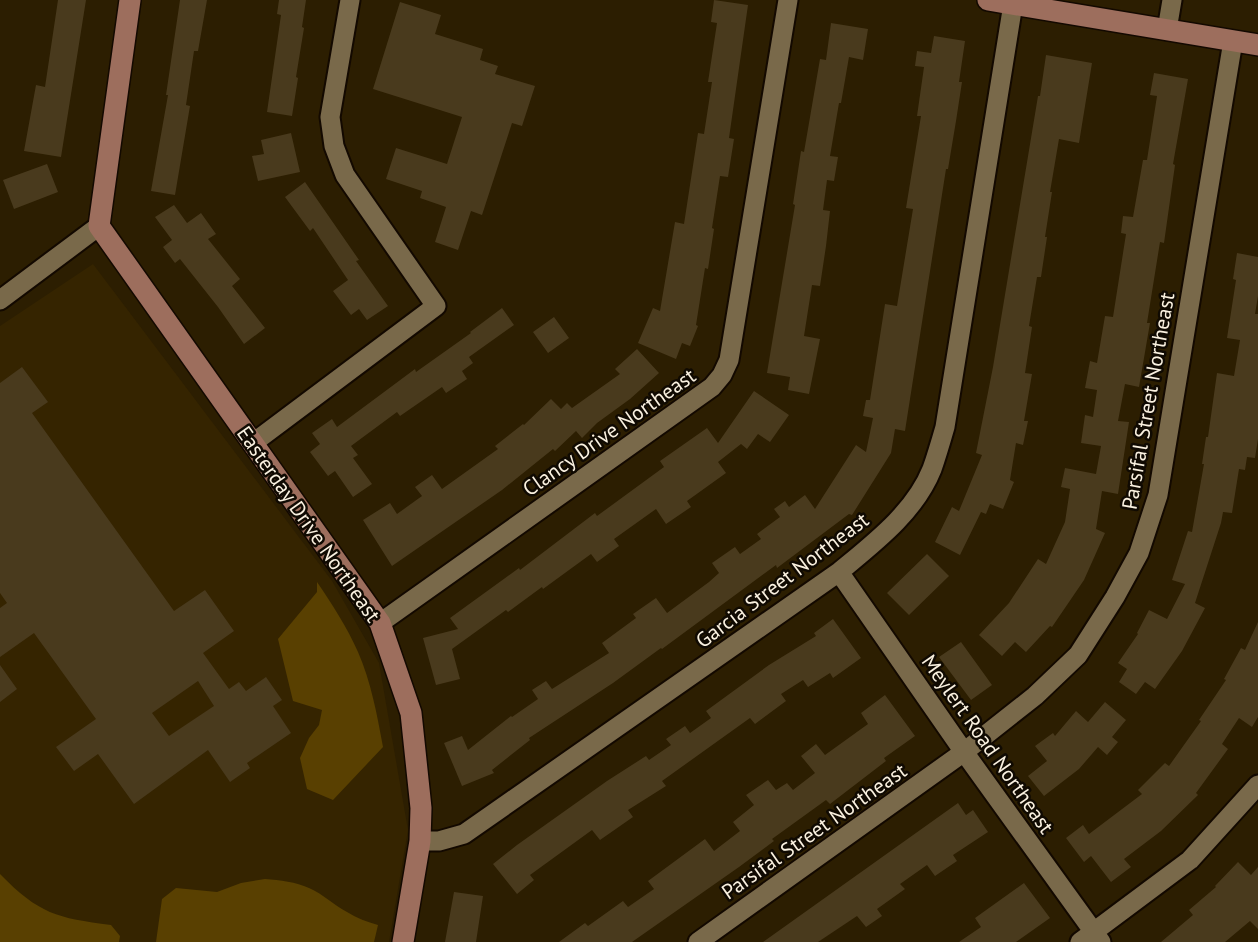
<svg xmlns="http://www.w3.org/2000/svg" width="1258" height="942" viewBox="0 0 1258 942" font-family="'PT Sans',sans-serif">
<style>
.built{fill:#352400}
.green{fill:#594001}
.building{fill:#493a1d;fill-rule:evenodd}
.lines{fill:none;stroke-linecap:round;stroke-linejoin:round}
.street-casing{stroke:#130900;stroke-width:23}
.secondary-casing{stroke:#130900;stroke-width:24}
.street{stroke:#79694a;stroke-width:19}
.secondary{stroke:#9d6e5d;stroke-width:21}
.labels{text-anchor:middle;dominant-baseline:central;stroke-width:5;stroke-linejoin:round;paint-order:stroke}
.street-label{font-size:21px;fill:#faf1e0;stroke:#100a02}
</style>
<rect width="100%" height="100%" fill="#2c1e01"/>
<path class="built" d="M93,264L332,581L379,663L408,830L389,942H0V326Z"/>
<path class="green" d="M317,582C332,604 347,627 358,652C371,682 377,714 383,747L333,800L307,789L300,758L309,738L319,725L322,710L293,701L278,639L317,592Z
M0,874C39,914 57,918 111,925L120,936L119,942H0Z
M265,879C280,880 296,882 309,888C323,894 334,905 347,912C357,918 367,922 378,925L374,942H156L162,899L176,888L217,892L241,883Z"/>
<path class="building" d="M58,0H86L61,157L24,151L36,85L45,87Z
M180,0H207L198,51H194L186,105L190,106L175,195L151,191L168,95H166Z
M279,0H306L302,27L304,28L296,77L298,78L292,116L267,112L281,15L277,14Z
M714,0L748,5L729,138L734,139L728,177L720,176L712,228L714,229L708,269L705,268L696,325L698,326L690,346L682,343L676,359L638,343L653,308L660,311L675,222L684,224L698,133L704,134L712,82H708L717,23L711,22Z
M400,2L441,15L435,34L483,49L480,60L498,66L495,74L535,86L522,126L512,123L482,215L471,211L458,250L435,242L446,207L420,198L422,191L386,179L396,148L447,164L462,117L373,89Z
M831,23L868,29L863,60L849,57L841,103H839L830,156L838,157L834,181L827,180L823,210L830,211L826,246L820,286L812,285L804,336L820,339L809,394L788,390L790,377L767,373L795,205L793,204L801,151L804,152L820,59L826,60Z
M934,36L965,41L959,82H962L956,121L948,169H946L905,431L895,429L891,453L852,515L849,514L777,568L776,565L662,649L661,648L613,683L529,738L530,740L492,770L494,773L462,786L444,743L462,736L468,750L511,716L512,717L538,699L532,690L546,681L552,689L609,653L602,643L636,618L633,614L656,598L667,613L709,582L719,573L712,563L735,547L740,554L761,539L757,534L780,517L774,509L785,501L789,507L805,495L815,509L856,445L866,452L873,418L863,416L866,400H870L885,304L897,306L913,209L906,208L921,116H917L924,67L915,66L917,51L931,53Z
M1046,55L1092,63L1079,143L1059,139L1050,192H1052L1045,237H1047L1041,277H1037L1029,326L1032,327L1025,373L1032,374L1024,421H1028L1023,445L1016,443L1010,480L1014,482L1003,509L990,504L986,514L981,512L960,555L935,542L952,507L959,511L982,455L976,453L993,367L1038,96H1040Z
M1154,73L1188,79L1173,164L1175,165L1164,243L1160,242L1147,323H1150L1139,387L1125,384L1118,421L1129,422L1118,494L1102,491L1096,529L1105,533L1084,580L1052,627L1050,626L1026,652L1015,642L1002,656L979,635L1009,603L1038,559L1046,564L1065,522L1070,489L1061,487L1065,468L1096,474L1101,446L1081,443L1085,415L1093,417L1097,390L1085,388L1090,361L1097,363L1105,316L1113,317L1126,234L1121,233L1123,216L1133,217L1143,160H1147L1157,96L1150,95Z
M291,133L300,172L258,181L252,156L264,154L261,140Z
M47,164L58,192L14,209L3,180Z
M305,182L359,260L356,261L388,306L367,320L359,309L351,315L333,291L348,280L313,228L310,231L285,197Z
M174,205L187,223L201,213L216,234L208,239L240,279L232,286L265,328L244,344L218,307L180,259L175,263L163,247L172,240L155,217Z
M1237,253L1258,257V296L1255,314H1258V439L1255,458L1247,457L1245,470L1239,469L1232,513L1223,512L1221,523L1195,603L1205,608L1182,651L1155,689L1145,682L1136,694L1119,682L1127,669L1118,663L1138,634L1137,633L1149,610L1167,619L1185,584L1172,580L1188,531L1192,532L1204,464H1202L1206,437H1208L1217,373L1234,376L1240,340L1227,338L1236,280L1233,279Z
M502,308L514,325L469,357L473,363L462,371L467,379L446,393L442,387L400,416L397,412L351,446L358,455L353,458L372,484L353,497L335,471L328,476L310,452L320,444L312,433L332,419L337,427L415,369L416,372L471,333L470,332Z
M554,317L569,338L548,353L533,332Z
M637,349L659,373L630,399L597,423L582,438L576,431L555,451L553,449L502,490L392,566L363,520L390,503L397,514L422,496L415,487L432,475L442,489L498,449L495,446L523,424L524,425L551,399L561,409L567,403L572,408L620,374L615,369Z
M22,367L48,402L32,413L174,611L205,590L234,631L203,653L229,689L239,682L246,691L266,677L282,700L273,706L291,733L247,763L250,768L230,782L208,750L134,804L98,754L74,771L56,747L96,719L34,633L0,657V608L7,603L0,593V383ZM198,681L214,706L169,736L152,713Z
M754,391L789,415L770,442L758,434L747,449L741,444L718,462L726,473L687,501L691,507L666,524L656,509L614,539L619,546L597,562L591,554L543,589L542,587L508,612L506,610L452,649L460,679L436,685L423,638L458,629L450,618L519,568L520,570L595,513L597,516L664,467L660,461L707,428L718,443Z
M927,554L949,576L909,615L887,593Z
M833,619L861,658L833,678L830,673L808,687L803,680L781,694L786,701L755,724L750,718L662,781L666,786L628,810L633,817L600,840L592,830L530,875L534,880L517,894L493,864L517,845L607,781L646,756L649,760L671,745L666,739L685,726L690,733L711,718L706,711L769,665L816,636L814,633Z
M1258,622V717L1252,727L1239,718L1222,744L1228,749L1196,793L1198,795L1161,831L1124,859L1131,867L1111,882L1091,856L1084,862L1066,838L1083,825L1089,834L1142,794L1138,790L1165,763L1169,766L1201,721L1199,720L1226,680L1224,679L1241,648L1245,650Z
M961,642L992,685L971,700L939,657Z
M0,665L17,689L0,702Z
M885,695L915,736L884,758L886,761L830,804L826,800L772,839L774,841L739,867L632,942H559L585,923L588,926L623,901L628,907L654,889L648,881L705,839L714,851L740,831L733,822L754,805L746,795L768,780L776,790L787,783L793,790L815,773L801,756L816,744L825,755L868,724L861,713Z
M1105,702L1126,720L1112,737L1118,742L1107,755L1098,747L1079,769L1044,796L1028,776L1047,761L1035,746L1053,733L1055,736L1076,711L1088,722Z
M958,803L966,815L973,810L988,832L953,855L957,861L935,876L927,865L900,884L905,889L877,909L882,916L866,927L857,916L818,942H763Z
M1238,862L1251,875L1258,867V929L1250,921L1225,942H1161L1193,915L1189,910L1216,887L1215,886Z
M1024,883L1050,918L1016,942H959L981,927L975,918Z
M454,892L483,896L476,942H445Z"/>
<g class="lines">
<defs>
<path id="street" d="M1167,30L1172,0
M0,300L99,226
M253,443L436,306L345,175L334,146L330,117L350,0
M839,572L964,752L1101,942
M380,623L712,387L722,375L729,360L788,0
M420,841H439L464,834L839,572C874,543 915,512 932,469C937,455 941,441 945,427L1013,4
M698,942L964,752L1035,696L1078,655L1115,597L1139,553L1158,495L1233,41
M1080,942L1190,860L1258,785"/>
<path id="secondary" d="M130,0L99,226L380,623L411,713L421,808L420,841L403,942
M988,0L1258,45"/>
</defs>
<use href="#street" class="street-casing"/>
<use href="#secondary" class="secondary-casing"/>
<use href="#street" class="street"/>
<use href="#secondary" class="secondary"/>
</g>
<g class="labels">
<g class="street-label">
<text transform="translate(1148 401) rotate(-80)">Parsifal Street Northeast</text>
<text transform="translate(609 432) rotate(-35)">Clancy Drive Northeast</text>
<text transform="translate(309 524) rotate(55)">Easterday Drive Northeast</text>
<text transform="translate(782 580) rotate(-37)">Garcia Street Northeast</text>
<text transform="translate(988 744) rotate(55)">Meylert Road Northeast</text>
<text transform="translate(814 831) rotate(-35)">Parsifal Street Northeast</text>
</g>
</g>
</svg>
